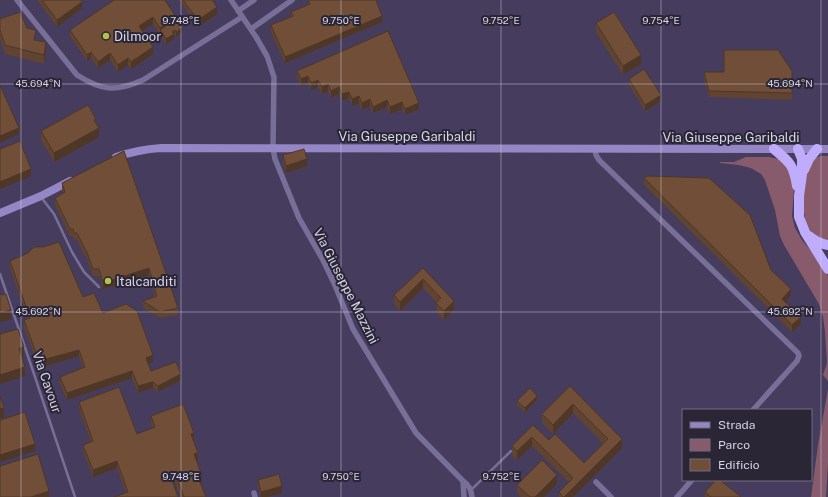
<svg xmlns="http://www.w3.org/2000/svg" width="828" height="497" viewBox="0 0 828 497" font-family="'Public Sans',sans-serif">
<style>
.green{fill:#875b6c}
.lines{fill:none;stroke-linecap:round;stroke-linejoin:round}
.lane{stroke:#786f98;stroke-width:2.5}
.street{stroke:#786f98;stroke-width:5.5}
.secondary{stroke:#9586c6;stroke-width:8}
.highway{stroke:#bfacfb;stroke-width:10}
.wall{fill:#604330}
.shaded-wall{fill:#4e3727}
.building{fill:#704e38;stroke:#4e3727}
.ticks{fill:none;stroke:#d8d4e8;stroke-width:1;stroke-opacity:0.45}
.poi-dot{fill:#b5c249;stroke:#2a2636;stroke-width:1.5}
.labels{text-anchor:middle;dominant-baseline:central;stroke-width:4;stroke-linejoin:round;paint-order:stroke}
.poi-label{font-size:13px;fill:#d8d4e8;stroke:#2a2636;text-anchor:start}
.street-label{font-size:13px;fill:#d8d4e8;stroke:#2a2636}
.ticks-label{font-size:10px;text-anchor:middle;fill:#d8d4e8;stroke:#2a2636;stroke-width:4;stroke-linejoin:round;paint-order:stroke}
</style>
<rect width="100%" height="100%" fill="#453c5e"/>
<path class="green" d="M821,156H828V241C819,239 813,235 808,227C801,216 802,168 812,160C814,158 818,157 821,156Z
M746,157H769L779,159L789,170L794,189L792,216L795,228L802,240L821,263L828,276V381L823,375L827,363L825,332L823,317L819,304L784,245L780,236L775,210L765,180L761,174L751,168L738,165L720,163V162H734Z
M828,389V463L826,497H811L818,445Z"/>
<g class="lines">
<path class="lane" d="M41,197L54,214L72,252L84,272L99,287
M0,274L32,368L75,497
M471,490L511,451"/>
<path class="street" d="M17,0L77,75C102,91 116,92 143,80L242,17
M231,0L256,37L267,56L274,77L273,148L275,159L299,218L323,260L334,283L353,329L416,433L463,481
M238,11L254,0
M251,29L292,0
M595,148L596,155L599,160L798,353L799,356L797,361L753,410
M596,482L611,497
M254,493L255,497
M464,497L463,481C469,485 471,489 472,497
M677,497L692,480"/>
<path class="secondary" d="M116,157C131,152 146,149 161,148L828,149
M0,213L41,196L70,181"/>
<path class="highway" d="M774,149C790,162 794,166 797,186
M798,149L802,159V174L799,196V217L805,232L828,269
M804,170L809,159L817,149
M809,236C815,241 821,244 828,245"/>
</g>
<path class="wall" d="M38,0H81L82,8L57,27L38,1Z
M114,0L176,19L182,32L176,37L175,35L174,36V39L166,44L153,24L142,31L153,54L131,69L128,65L118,72L110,60L98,68L91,58L87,61L70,36V30Z
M179,0H212L217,14L198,27Z
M308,0L382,22L285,63L271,32V25L291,17V12L308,5Z
M0,19L27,28L36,40L46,51L44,64L5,54L0,39Z
M596,23L641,64L623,75L596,32Z
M388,31L419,109L405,115L402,109L390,114L387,107L373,113L370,106L362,110L359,103L352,106L349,98L342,101L339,94L331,98L328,91L322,94L318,87L311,90L308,83L301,86L297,77V71Z
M792,71V100L709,97L704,79V72Z
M629,79L661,101L645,111L629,85Z
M96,122L99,137L54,162L41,140V131Z
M124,151L178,308V315L160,318L143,308V301L155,297L149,275L103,289L99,276H93L86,256H85L77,240L74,239L73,236H70L55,205V198L63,193L62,189V183Z
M283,155L307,166L286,173L283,162Z
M644,178L771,270L791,295L785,302L801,324L792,332L644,185Z
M10,261L83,297L103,313L153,362L148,364L151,371L181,380L158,392L153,388L138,393L132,378L67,400L60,384V377L83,368L79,356L39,368L24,327V320L28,319L10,268Z
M423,268L454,310L444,320L436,312L437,303L423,288L400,311L394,304V295Z
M570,386L622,448L573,497H559V492L569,482L532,446L517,460L512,455V446L533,425L549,440L584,463L603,443L573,413L553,434L542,423V414Z
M537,400L525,412L517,405V401Z
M79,402L137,434L153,428L151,423V416L194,440H193L198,460H196L202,483H201L206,497H181L175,482L126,493L117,468L93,477L83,451V445L91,442L79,409Z
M258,480L282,493L267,497H261L258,486Z
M557,484L544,497H521L517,493V485Z
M705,492L741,497H705Z"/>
<path class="shaded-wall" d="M82,2V8L57,27V20Z
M217,7V14L198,27V20Z
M382,16V22L285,63V57Z
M153,17V24L139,33V26Z
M176,17V24L160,30V28Z
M182,28V32L176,37V32Z
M175,30L174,39L166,44V39L172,32Z
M46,42V51L44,64V55Z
M153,47V54L131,69V62Z
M91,52V58L87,61V55Z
M110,53V60L98,68V62Z
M641,55V64L623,75V66Z
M128,58V65L118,72V65Z
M308,76V83L301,86V79Z
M318,80V87L311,90V83Z
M328,84V91L322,94V87Z
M339,87V94L331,98V91Z
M349,92V98L342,101V94Z
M661,95V101L645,111V105Z
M359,96V103L352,106V99Z
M370,99V106L362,110V103Z
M387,100V107L373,113V107Z
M402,102V109L390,114V107Z
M419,103V109L405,115V109Z
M19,128V134L0,143V136Z
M99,128V137L54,162V153Z
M307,159V166L286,173V166Z
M31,169V176L0,189V182Z
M149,268V275L103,289V283Z
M423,279V288L400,311V302Z
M791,289V295L782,306V299Z
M454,301V310L444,320V311Z
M11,310V319L0,322V313Z
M801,317V324L792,332V325Z
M24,347V356L19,357V348Z
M79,350V356L39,368V361Z
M153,355V362L146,365V358Z
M25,367V376L0,384V375Z
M132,371V378L67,400V393Z
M181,374V380L158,392V386Z
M153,382V388L138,393V386Z
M537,396V400L525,412V408Z
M573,404V413L553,434V425Z
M4,408V417L0,418V409Z
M194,433V440L191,441V434Z
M532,437V446L517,460V451Z
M622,439V448L573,497H564Z
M35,444V451L0,462V455Z
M198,453V460L194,461V454Z
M117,461V468L93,477V470Z
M175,475V482L171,484V477Z
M557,475V484L544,497H535Z
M202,476V483L198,484V477Z
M282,486V493L267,497H261V492Z
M49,491V497H31Z"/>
<path class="building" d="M42,0H81L82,2L57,20Z
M114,0H165L176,17L160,28L153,17L139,26L153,47L131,62L128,58L118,65L110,53L98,62L91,52L87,55L70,30Z
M183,0H212L217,7L198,20Z
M308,0H376L382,16L285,57L271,25L293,16L291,12L310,4Z
M20,12L27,28L36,30L34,40L46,42L44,55L5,45L0,30V19Z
M614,12L641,55L623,66L596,23Z
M176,19L182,28L176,32L175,30L172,32L174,34L166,39L160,30Z
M388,31L419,103L405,109L402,102L390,107L387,100L373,107L370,99L362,103L359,96L352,99L349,92L342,94L339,87L331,91L328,84L322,87L318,80L311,83L308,76L301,79L297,71Z
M724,50H778L792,71V93L709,91L704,72H724Z
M644,69L661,95L645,105L629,79Z
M0,85L19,128L0,136Z
M88,105L96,119L94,120L99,128L54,153L41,131Z
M20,141L31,169L0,182V149Z
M304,149L307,159L286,166L283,155Z
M124,151L178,308L160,312L143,301L157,296L149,268L103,283L99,269H93L86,250L85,249L77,233H74L73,229H70L55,198L65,192L62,183Z
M647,176L709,178L750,215L771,270L791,289L782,299L801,317L792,325L644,178Z
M59,242L83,297L94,293L103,313L126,304L137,311L153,355L146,358L151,371L176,362L181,374L158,386L153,382L138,386L132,371L67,393L60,377L85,367L79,350L39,361L24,320L30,318L10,261L28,253L34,247H43Z
M423,268L454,301L444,311L436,303L441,298L423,279L400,302L394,295Z
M0,293L1,295L6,294L11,310L0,313Z
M18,329L24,347L19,348L25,367L0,375V334Z
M570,386L622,439L564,497H563L559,492L573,478L532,437L517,451L512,446L533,425L549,440L555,434L584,463L608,439L573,404L553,425L542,414Z
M119,387L137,434L155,427L151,416L183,404L194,433L191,434L198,453L194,454L202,476L198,477L206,497H184L175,475L171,477L178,497H114L128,492L117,461L93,470L83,445L93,441L79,402Z
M530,388L537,396L525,408L517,401Z
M0,396L4,408L0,409Z
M25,412L35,444L0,455V420Z
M38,454L49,491L31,497H0V466Z
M542,460L557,475L535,497H530L517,485Z
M279,474L282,486L261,492L258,480Z
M716,480H720L741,497H711L705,492Z"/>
<path class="ticks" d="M21,0V497M181,0V497M341,0V497M501,0V497M661,0V497M821,0V497M0,84H828M0,312H828"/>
<g class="poi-dot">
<circle cx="106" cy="36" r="4"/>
<circle cx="108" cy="281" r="4"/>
</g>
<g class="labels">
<g class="poi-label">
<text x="114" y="36">Dilmoor</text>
<text x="116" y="281">Italcanditi</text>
</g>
<g class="street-label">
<text x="407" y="136">Via Giuseppe Garibaldi</text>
<text x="731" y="137">Via Giuseppe Garibaldi</text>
<text transform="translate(346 286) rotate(63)">Via Giuseppe Mazzini</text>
<text transform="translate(47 382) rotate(71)">Via Cavour</text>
</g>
</g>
<g class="ticks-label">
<text x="181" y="24">9.748°E</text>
<text x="341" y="24">9.750°E</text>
<text x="501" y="24">9.752°E</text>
<text x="661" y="24">9.754°E</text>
<text x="38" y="87">45.694°N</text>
<text x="790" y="87">45.694°N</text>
<text x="38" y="315">45.692°N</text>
<text x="790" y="315">45.692°N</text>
<text x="181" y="480">9.748°E</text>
<text x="341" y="480">9.750°E</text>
<text x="501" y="480">9.752°E</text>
</g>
<rect x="682" y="409" width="130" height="72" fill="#2a2636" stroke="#706c7d"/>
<rect x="690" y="422" width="20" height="6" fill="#9586c6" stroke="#706c7d"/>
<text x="718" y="429" font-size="12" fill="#d8d4e8">Strada</text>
<rect x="690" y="439" width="20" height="12" fill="#875b6c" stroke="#706c7d"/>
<text x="718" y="449" font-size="12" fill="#d8d4e8">Parco</text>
<rect x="690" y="459" width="20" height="12" fill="#704e38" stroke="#706c7d"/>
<text x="718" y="469" font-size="12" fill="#d8d4e8">Edificio</text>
</svg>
